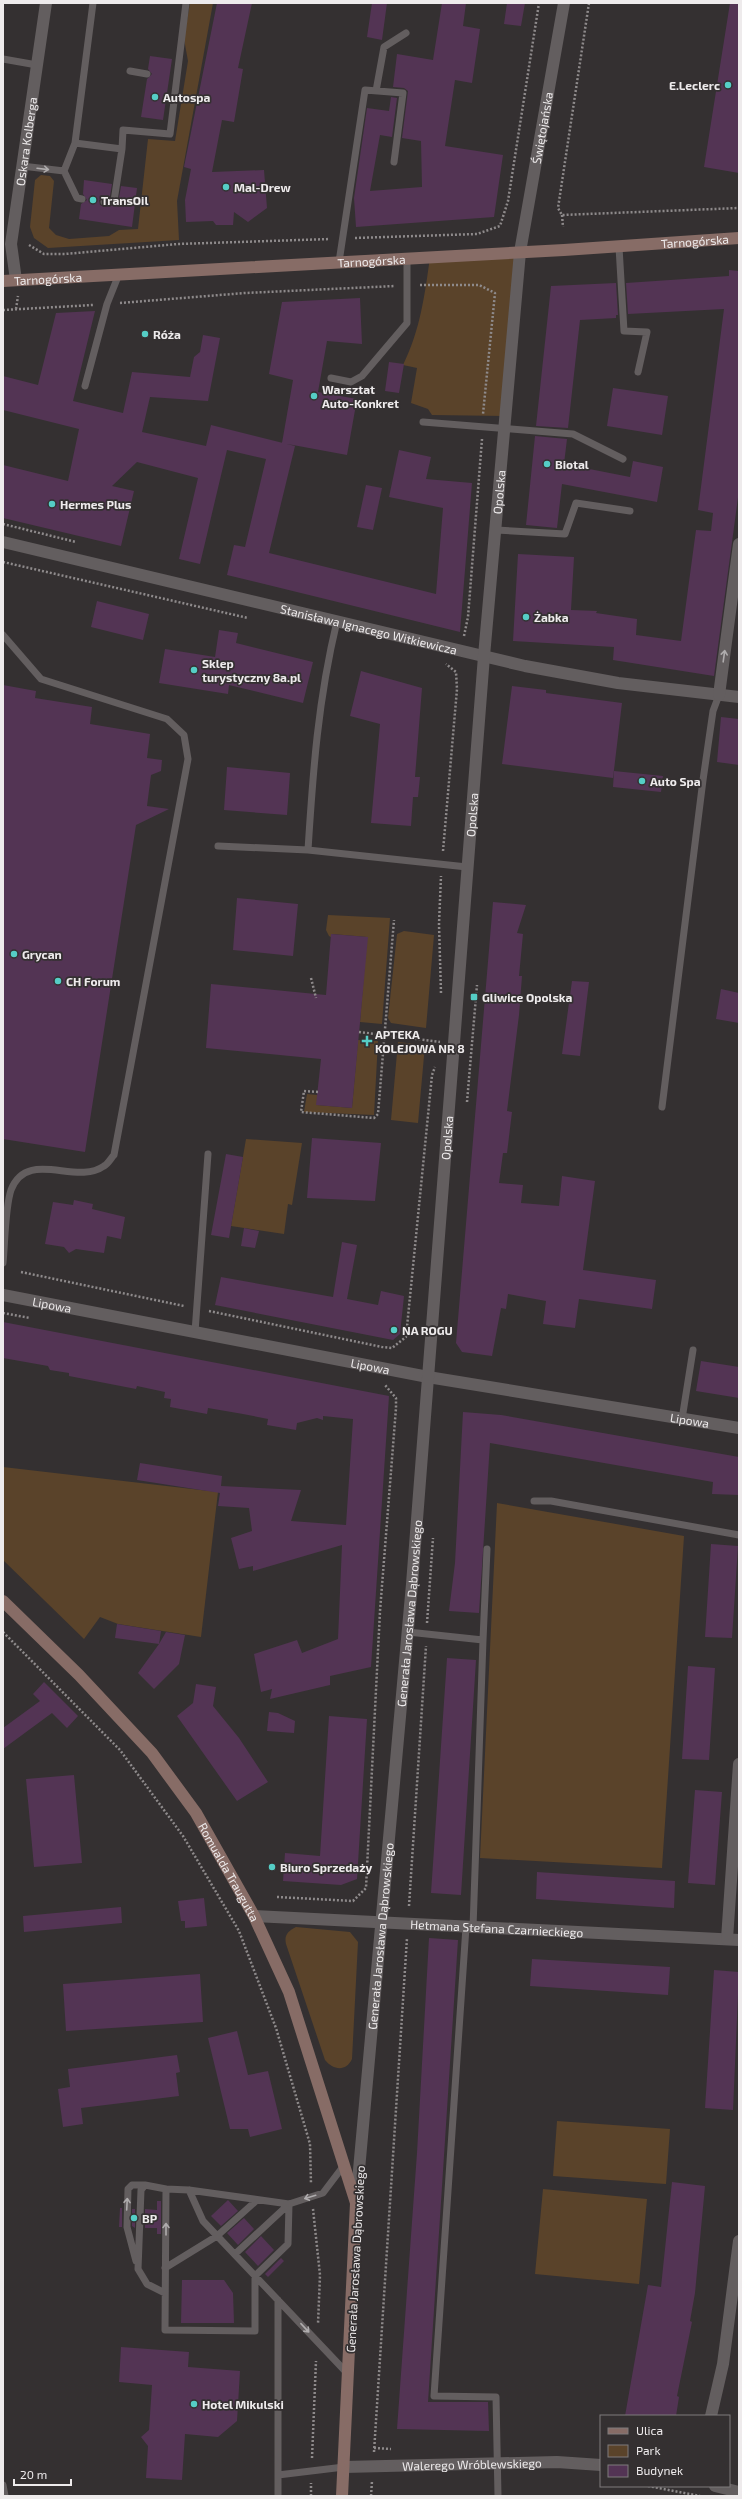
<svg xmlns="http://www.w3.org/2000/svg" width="742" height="2499" viewBox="0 0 742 2499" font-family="'Exo 2',sans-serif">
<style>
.green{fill:#5a432a}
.building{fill:#533454}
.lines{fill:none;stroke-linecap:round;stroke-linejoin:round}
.path{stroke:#8e8a8b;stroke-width:2.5;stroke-dasharray:2 2;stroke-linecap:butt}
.service{stroke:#635e5f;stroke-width:7}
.minor{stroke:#635e5f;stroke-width:12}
.tertiary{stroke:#635e5f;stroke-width:12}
.secondary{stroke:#876c66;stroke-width:12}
.oneway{stroke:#afacad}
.poi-dot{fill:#55cec6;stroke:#343031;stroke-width:1.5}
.labels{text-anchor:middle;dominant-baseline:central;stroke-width:3.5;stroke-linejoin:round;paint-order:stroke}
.poi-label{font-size:12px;font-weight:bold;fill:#eeebec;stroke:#343031;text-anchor:start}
.street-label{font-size:12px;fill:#eeebec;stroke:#343031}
</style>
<rect width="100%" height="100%" fill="#343031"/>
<path class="green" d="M190,3H213L177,201L179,240L48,248L34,238L30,227L35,180L41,175L50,176L54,181L49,228L56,235L69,239L109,236L119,230L138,229L148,139L175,141L188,61L184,39Z
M520,252L505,416L432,415L428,409L411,403L417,368L403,365C420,331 425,294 430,257Z
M328,915L390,918L382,1024L360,1022L367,937L332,934L331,937L329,936L326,930Z
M404,931L434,935L426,1028L391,1023L388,1018L397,934Z
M358,1040L378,1041L374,1115L304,1112L307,1094L317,1095V1105L352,1108Z
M398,1042L425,1045L418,1123L391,1120Z
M246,1139L302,1143L292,1205L288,1204L284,1234L231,1226Z
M3,1467L218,1492L201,1637L118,1624L100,1617L84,1639L3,1560Z
M497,1503L684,1536L662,1868L480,1858Z
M296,1927L350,1932L358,1942L352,2059C346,2072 333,2070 325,2060L286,1944C284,1935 288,1931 296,1927Z
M557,2121L670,2129L666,2184L553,2176Z
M543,2189L647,2199L639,2284L535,2274Z"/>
<path class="building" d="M217,3H252L238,68L243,69L234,122L222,120L212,172L264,170L267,208L248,222L234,212L233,225H216L213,221L186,222L185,200L191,169L184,167Z
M372,3H387L382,40L367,37Z
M442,3H466L463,26L480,29L472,83L455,80L445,146L503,155L494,217L356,227L354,198L367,108L389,111L391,97L397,98L392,137L380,135L370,191L422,187L421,141L402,138L408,91L404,88L393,87L397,54L433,60Z
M507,3H525L521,26L504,24Z
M730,3H739V173L704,167Z
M150,56L172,59L163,120L141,117L147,79L152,74L148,69Z
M84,180L112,184L110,196L99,200L100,205L104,207L118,204L121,186L137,188L132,227L79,219L81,204L87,200L83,194Z
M729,270L739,271V490L714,676L613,660L614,647L513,641L518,554L574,557L571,610L597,611L596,613L637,619L636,635L681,641L696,530L711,531L713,513L698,510L724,309L628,314L626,283L729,276Z
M616,283L618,315H616V318L580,320L568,428L536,426L551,286Z
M360,298L362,344L327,341L318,392L357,399L347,455L282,443L293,380L269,374L282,302Z
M95,311L73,401L123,413L132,372L190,377L194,357L200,352L203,335L220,338L208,401L150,397L142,432L206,446L211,425L295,446L269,553L436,594L443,508L389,497L399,450L431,457L426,479L472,483L460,632L227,575L234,545L245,547L266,459L227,450L200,564L179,559L198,478L137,462L112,486L134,491L121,546L3,518V465L68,481L79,429L3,410V376L38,385L56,313Z
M389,362L404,364L399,393L385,391Z
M613,388L668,396L662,435L607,426Z
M535,436L567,439L564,464L630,477L633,461L663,467L657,502L562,484L557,528L526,525Z
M366,485L382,488L373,530L357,527Z
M97,601L149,614L143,640L91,627Z
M219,630L238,633L236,643L313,662L303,703L229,685L228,694L159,683L165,649L215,657Z
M361,671L422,688L415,777H420L418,797H413L411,826L371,823L380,724L350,716Z
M3,685L36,691L35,698L92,707L90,724L150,734L147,758L162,760L161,771L151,775L147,806L169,809L136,825L85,1152L3,1139Z
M512,686L546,690V693L622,703L613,778L502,764Z
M721,717L739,719V765L717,762Z
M227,767L290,773L287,815L224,810Z
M614,771L663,776L661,792L613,787Z
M237,898L298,904L293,956L233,950Z
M493,902L526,905L517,933L523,934L519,976H522L519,1015L507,1111L512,1112L507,1153H503L499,1183L523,1185L521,1203L559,1206L562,1176L595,1181L583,1270L656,1280L652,1309L579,1299L575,1328L543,1324L546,1301L508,1294L506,1309L501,1308L492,1356L462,1352L456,1343Z
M331,934L368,937L352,1108L316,1105L321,1059L206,1048L211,984L326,995Z
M572,981L589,982L580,1056L562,1054Z
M721,989L739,993V1023L716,1019Z
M312,1138L381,1143L375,1201L307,1198Z
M226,1154L243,1157L229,1238L211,1235Z
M74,1200L93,1204L92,1209L125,1217L121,1239L107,1236L104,1253L76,1249L69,1253L64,1247L45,1244L53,1202L73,1205Z
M244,1228L259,1231L255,1248L241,1246Z
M342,1242L357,1245L347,1299L378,1305L381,1291L404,1296L400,1334L393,1340L215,1305L221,1277L333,1297Z
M3,1322L389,1396L371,1667L330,1676V1685L270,1699L272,1689L261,1692L254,1654L297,1640L302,1653L338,1639L342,1545L253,1571V1566L239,1569L231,1538L252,1531L249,1508L218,1506L220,1493L137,1480L140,1463L222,1476L221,1486L301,1490L291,1521L346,1525L353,1419L323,1416V1420L317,1418L297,1423L296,1430L267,1425L268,1419L243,1414L208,1408L207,1414L170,1407L171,1399L164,1398L165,1392L137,1386L136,1389L69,1376V1373L50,1370L48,1366L3,1358Z
M701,1361L739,1367V1398L696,1391Z
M463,1412L501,1415L739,1457V1495L712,1494L713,1482L490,1443L479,1613L449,1611L455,1563Z
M711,1544L738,1546L732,1638L705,1637Z
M117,1624L161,1631L159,1644L166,1632L185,1635L179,1664L154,1689L138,1673L159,1644L115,1638Z
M447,1658L476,1660L461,1895L431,1893Z
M688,1666L715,1668L709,1760L682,1759Z
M44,1682L78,1716L67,1728L52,1713L3,1749V1728L40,1701L33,1694Z
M196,1684L216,1687L213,1706L239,1738L268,1782L237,1801L177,1716L193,1703Z
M269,1712L278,1713L295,1721L294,1733L267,1731Z
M329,1716L367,1719L357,1879L341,1885L283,1881L285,1853L320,1856Z
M74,1775L82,1863L34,1867L26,1779Z
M695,1790L722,1792L715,1885L688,1883Z
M537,1872L675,1881L674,1908L536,1899Z
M204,1898L207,1926L185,1928V1921H181L178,1901Z
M121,1907L122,1923L24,1932L23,1916Z
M429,1938L458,1940L428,2402H488L489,2431L397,2429L417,2153Z
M532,1959L670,1967L668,1995L530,1986Z
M714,1970L739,1972L733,2110L705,2108Z
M200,1974L203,2022L66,2031L63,1984Z
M237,2031L248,2075L268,2071L282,2129L250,2137L248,2129H230L208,2038Z
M177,2055L180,2072L176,2073L179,2096L81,2108L83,2124L63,2127L58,2089L70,2087L68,2069Z
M672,2182L705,2186L695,2293L690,2321L692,2322L677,2396L679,2397L676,2416H625L648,2285L661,2287Z
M228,2200L238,2211L221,2226L211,2216Z
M157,2201H161V2234H157V2228H145V2209L157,2210Z
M120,2208H122V2227H119Z
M132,2209H135V2228L132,2226Z
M244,2218L254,2229L238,2245L227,2233Z
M261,2236L274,2250L258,2266L245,2252Z
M281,2258L284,2261L268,2277L265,2274Z
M182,2280H224L233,2293L234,2323H181Z
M121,2347L189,2352L188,2367L240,2371L237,2421L218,2437L185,2434L182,2480L146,2478L148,2446L141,2437L149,2430L152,2385L119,2382Z"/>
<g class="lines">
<path class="path" d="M589,3L558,208L562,215L739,208
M562,215L563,227
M355,238L477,234L500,226L508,201L539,3
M29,245L44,254H65L178,244L330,239
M420,285H479L495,293L483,414
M120,303L245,293L395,286
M16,309L18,296
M3,310L93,305
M3,524L76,542
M3,562L248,618
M464,636L468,617L482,439
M443,851L457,689L456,672L446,664
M311,978L316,998
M441,993L439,924L441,876
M359,1032L440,1042
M318,1092L304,1091L301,1112L374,1118L378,1114L394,920
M467,1102L477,985
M21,1272L184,1306
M209,1311L382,1347L392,1348L406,1337L432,1075L435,1067
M3,1313L30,1318
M427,1623L433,1538
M3,1632L120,1750L183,1836L239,1931L276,2028L310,2144L311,2184
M277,1897L353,1901L366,1888L380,1611L396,1408V1398L385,1385
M409,1906L426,1646
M313,2209L320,2275L318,2324
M374,2448L391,2449
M374,2452L407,1938
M312,2458L316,2361
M648,2486L700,2496
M311,2496V2483
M371,2496L372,2481"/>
<path class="service" d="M3,59L37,65
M130,71L147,74
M376,91L384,47L406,33
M75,143L93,3
M122,149L123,130L170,134L186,3
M22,166L64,171
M82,199L77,198L64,171L75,143L122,149L114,201L104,202
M619,247L624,331L647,332L638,372
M339,262L365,90L403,93L394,162
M331,378L351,382L362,376L407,323V259
M85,386L107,304L119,274
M423,422L573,434L623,459
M496,530L565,534L576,503L630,511
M3,635L41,679L167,719L184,735L188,759L114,1155C111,1158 108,1164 104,1166C76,1186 27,1148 11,1190C5,1208 5,1244 3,1263
M218,846L308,850L467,867
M308,850C313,771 318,700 337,621
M662,1107L703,780L713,711L719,695
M195,1332L208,1154
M682,1419L693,1350
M534,1501H551L739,1535
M408,1632L483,1640L487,1549
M466,1927L434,2396L496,2397L498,2496
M473,1928L483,1640
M189,2190L203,2221L348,2374
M289,2204L288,2244L255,2276V2331L165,2330L166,2189L189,2190L289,2204L323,2193L345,2164
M235,2254L289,2204
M136,2261L127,2227L128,2189L132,2185H145
M165,2268L217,2236L257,2200
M165,2293L147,2284L138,2269L141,2190L145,2185L166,2189
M278,2300V2475L344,2467
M3,2485L5,2496
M278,2496V2475"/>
<g class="minor">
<path id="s1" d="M16,280L11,244L46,3"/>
<path id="s2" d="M3,542L525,666L618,683L739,697"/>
<path d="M719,695L739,544"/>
<path id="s3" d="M254,1916L739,1940"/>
<path d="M727,1939L739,1764"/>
<path d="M711,2416L723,2364L739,2241"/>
<path id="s4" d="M344,2467L557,2462L601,2465"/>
<path d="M715,2486L739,2492"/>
</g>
<g class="tertiary">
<path id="s5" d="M3,1295L428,1377L739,1428"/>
<path id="s6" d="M356,2203L412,1584L484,656L520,252L564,3"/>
</g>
<g class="secondary">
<path id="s7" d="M3,281L564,250L739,238"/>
<path id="s8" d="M3,1601L79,1675L152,1753L196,1813L254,1916L289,1992L356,2203L342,2496"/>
</g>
</g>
<defs><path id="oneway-shaft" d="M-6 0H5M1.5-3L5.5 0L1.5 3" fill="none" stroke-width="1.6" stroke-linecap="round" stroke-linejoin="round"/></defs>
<g class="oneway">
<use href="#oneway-shaft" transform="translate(43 169) rotate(7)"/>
<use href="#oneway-shaft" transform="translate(724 656) rotate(-82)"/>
<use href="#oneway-shaft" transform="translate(310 2197) rotate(163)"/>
<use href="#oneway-shaft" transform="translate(127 2204) rotate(-87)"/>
<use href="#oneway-shaft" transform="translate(166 2229) rotate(-90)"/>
<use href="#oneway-shaft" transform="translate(305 2328) rotate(47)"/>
</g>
<g class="poi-dot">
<circle cx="728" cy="85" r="4"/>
<circle cx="155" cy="97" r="4"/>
<circle cx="226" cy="187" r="4"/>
<circle cx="93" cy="200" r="4"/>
<circle cx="145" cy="334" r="4"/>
<circle cx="314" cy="396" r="4"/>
<circle cx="547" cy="464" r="4"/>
<circle cx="52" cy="504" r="4"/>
<circle cx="526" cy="617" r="4"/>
<circle cx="194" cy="670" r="4"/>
<circle cx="642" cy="781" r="4"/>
<circle cx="14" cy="954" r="4"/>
<circle cx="58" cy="981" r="4"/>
<rect x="470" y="993" width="8" height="8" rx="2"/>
<path d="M365 1035h4v4h4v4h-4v4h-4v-4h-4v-4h4z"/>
<circle cx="394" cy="1330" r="4"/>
<circle cx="272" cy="1867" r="4"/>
<circle cx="134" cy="2218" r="4"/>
<circle cx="194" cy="2404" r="4"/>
</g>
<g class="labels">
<g class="poi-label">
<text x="720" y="85" text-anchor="end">E.Leclerc</text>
<text x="163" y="97">Autospa</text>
<text x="234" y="187">Mal-Drew</text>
<text x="101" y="200">TransOil</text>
<text x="153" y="334">Róża</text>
<text x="322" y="389">Warsztat<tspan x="322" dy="14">Auto-Konkret</tspan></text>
<text x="555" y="464">Biotal</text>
<text x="60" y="504">Hermes Plus</text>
<text x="534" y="617">Żabka</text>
<text x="202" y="663">Sklep<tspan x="202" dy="14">turystyczny 8a.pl</tspan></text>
<text x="650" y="781">Auto Spa</text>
<text x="22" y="954">Grycan</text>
<text x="66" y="981">CH Forum</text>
<text x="482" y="997">Gliwice Opolska</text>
<text x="375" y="1034">APTEKA<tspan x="375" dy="14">KOLEJOWA NR 8</tspan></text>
<text x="402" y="1330">NA ROGU</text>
<text x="280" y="1867">Biuro Sprzedaży</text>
<text x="142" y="2218">BP</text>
<text x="202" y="2404">Hotel Mikulski</text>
</g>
<g class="street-label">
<text stroke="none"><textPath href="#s6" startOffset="2084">Świętojańska</textPath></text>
<text stroke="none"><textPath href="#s1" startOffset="140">Oskara Kolberga</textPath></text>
<text stroke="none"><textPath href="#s7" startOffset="693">Tarnogórska</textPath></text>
<text stroke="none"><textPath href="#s7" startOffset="369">Tarnogórska</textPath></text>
<text stroke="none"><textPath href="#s7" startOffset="45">Tarnogórska</textPath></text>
<text stroke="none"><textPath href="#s6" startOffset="1717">Opolska</textPath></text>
<text stroke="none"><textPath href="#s2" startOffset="376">Stanisława Ignacego Witkiewicza</textPath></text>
<text stroke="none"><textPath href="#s6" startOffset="1393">Opolska</textPath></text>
<text stroke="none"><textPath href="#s6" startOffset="1069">Opolska</textPath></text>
<text stroke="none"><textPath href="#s5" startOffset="50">Lipowa</textPath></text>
<text stroke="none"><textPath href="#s5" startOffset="374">Lipowa</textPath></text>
<text stroke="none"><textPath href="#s5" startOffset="698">Lipowa</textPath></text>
<text stroke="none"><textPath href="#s6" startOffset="592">Generała Jarosława Dąbrowskiego</textPath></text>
<text stroke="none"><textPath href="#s8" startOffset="355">Romualda Traugutta</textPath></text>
<text stroke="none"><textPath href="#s3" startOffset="243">Hetmana Stefana Czarnieckiego</textPath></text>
<text stroke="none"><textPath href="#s6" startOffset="268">Generała Jarosława Dąbrowskiego</textPath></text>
<text transform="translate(355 2259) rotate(-87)">Generała Jarosława Dąbrowskiego</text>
<text stroke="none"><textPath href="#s4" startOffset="128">Walerego Wróblewskiego</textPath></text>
</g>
</g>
<rect width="742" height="2499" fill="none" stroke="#eeebec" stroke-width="8"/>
<rect x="600" y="2415" width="130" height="72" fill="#343031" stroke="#7e7b7c"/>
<rect x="608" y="2428" width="20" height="6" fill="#876c66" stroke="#7e7b7c"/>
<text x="636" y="2435" font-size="12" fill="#eeebec">Ulica</text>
<rect x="608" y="2445" width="20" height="12" fill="#5a432a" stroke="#7e7b7c"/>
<text x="636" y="2455" font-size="12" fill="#eeebec">Park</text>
<rect x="608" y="2465" width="20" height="12" fill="#533454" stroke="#7e7b7c"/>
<text x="636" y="2475" font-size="12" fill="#eeebec">Budynek</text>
<path d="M14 2479v6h57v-6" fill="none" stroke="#eeebec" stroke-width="2"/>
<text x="20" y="2479" font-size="12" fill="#eeebec" stroke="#343031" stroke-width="3" paint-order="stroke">20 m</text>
</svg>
